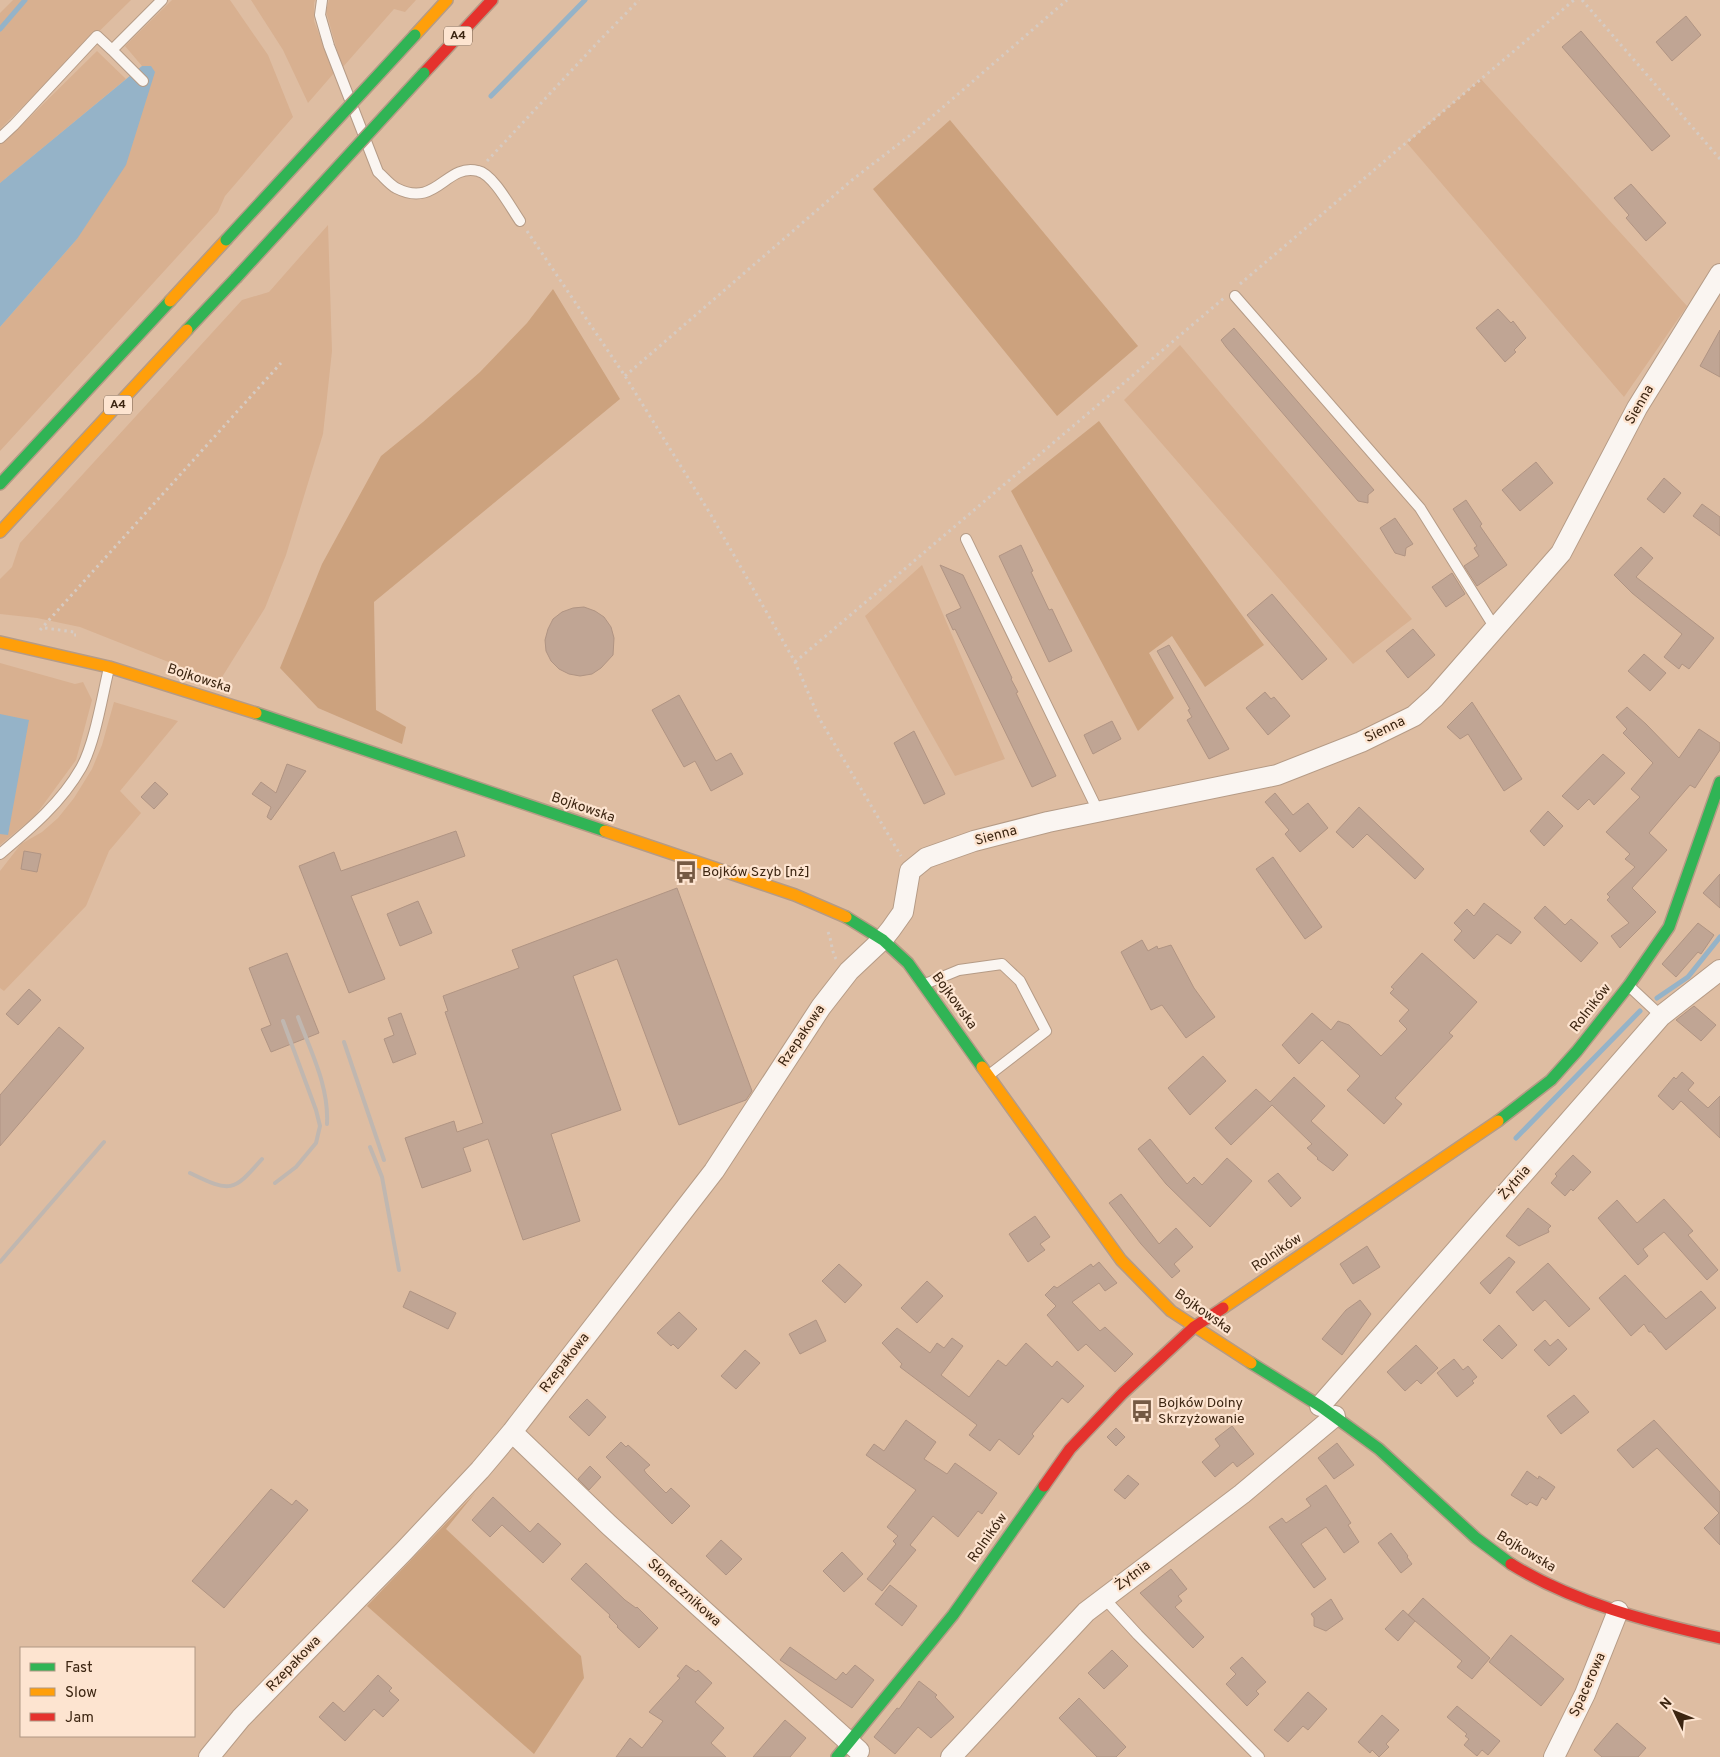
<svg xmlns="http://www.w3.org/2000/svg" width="1720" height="1757" viewBox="0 0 1720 1757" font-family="Overpass,sans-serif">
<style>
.green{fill:#d8b090}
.forest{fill:#cca27e}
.water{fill:#95b3c8}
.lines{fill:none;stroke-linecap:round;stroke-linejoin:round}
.stream{stroke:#95b3c8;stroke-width:5}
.building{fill:#c0a594;stroke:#b09483}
.lane-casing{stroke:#b59b86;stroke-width:12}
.street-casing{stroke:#b59b86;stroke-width:22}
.fast-casing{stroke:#b59b86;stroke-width:14}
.slow-casing{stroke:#b59b86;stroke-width:14}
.jam-casing{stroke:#b59b86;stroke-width:14}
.path{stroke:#d6cbc3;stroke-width:3;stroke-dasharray:2.5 4;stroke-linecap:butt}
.lane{stroke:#faf5f1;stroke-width:10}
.street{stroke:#faf5f1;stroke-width:20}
.fast{stroke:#30b455;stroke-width:11}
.slow{stroke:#ff9f0a;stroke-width:11}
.jam{stroke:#e5322d;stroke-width:11}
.rail{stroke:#c0b7b0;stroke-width:4}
.fast-bridge-casing{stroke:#b59b86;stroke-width:14;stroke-linecap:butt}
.fast-bridge{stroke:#30b455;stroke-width:11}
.labels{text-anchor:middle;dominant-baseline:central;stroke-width:4.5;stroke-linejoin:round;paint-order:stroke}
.shield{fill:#fde4d0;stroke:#765e4a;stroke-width:1}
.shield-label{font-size:12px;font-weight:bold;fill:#3c2511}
.street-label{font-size:14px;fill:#3c2511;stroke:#fde4d0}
.poi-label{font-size:14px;fill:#3c2511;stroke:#fde4d0;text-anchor:start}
</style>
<rect width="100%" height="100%" fill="#debda2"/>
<path class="green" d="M13,0H131L0,129V13Z
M172,0H230L268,55L293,117L225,196L218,212L0,451V327L77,239L151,66H142L125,46Z
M251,0H315L314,3V21L334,73L308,103L283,50Z
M329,0H416L405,12L394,9L342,68L326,11Z
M97,51L126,79L0,183V144L31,116Z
M1481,79L1687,306L1624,397L1407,143Z
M328,225L332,351L323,434L286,555L265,608L219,682L80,627L37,618L0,614V579L12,567L20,543L242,300L269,292Z
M1180,345L1412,619L1353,664L1124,400Z
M922,565L1005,759L955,776L865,616Z
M0,663L75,684L83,682L92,700L76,760L35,816L0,845Z
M114,702L178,721L120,791L141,813L109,851L86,906L4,991L0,988V871L21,844L42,832L58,818L74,798L92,769L102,745Z"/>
<path class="forest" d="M950,120L1138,346L1057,416L873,189Z
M553,289L620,399L374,602L376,710L406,727L402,744L318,708L280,668L322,564L381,456L423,422L480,372L527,323Z
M1099,421L1264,645L1205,687L1172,636L1149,653L1174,698L1138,731L1011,491Z
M475,1493L446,1529L581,1656L584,1678L534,1754L367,1606Z"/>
<path class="water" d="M142,66H151L155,72L126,165L77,239L0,327V183Z
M0,714L29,720L8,835L0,834Z"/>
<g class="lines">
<path class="stream" d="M0,29L25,0
M491,96L585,0
M1657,998L1688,977L1720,937
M1516,1138L1640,1011"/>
</g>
<path class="building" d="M1686,16L1701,35L1672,61L1656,42Z
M1581,31L1670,136L1652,151L1562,47Z
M1631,184L1666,223L1646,241L1626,218L1629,215L1614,198Z
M1498,309L1511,323L1513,321L1526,338L1514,350L1516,352L1505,362L1476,328Z
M1234,328L1374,490L1368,495V503L1358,501L1226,347L1221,340Z
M1720,330V377L1700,366Z
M1536,462L1553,483L1520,511L1502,490Z
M1664,478L1681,493L1664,513L1647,499Z
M1466,500L1482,524L1480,526L1507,565L1477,586L1464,566L1479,556L1474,548L1477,546L1453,509Z
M1702,504L1720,517V536L1693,516Z
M1395,518L1413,544L1406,548L1405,556L1395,553L1380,528Z
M1021,545L1033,571L1031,572L1049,610L1052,609L1072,651L1049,662L999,556Z
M1641,547L1653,558L1636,577L1714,638L1689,669L1682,664L1679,669L1664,657L1682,634L1632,593L1614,575Z
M940,565L963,575L1012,678L1011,679L1018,692L1016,693L1056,776L1032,787L955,629L953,630L946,615L961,608Z
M1452,573L1465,594L1446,607L1432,587Z
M1272,594L1327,659L1302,680L1247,615Z
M584,607L595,611L604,617L611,627L614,638L613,655L601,668L592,674L580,676L569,674L559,669L551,661L546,651L545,640L548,629L553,619L562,612L573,608Z
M1413,629L1435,655L1408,678L1386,651Z
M1169,645L1229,749L1209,759L1187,720L1192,717L1188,710L1190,709L1157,651Z
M1644,654L1666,673L1650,691L1628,671Z
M1265,692L1271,699L1274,697L1290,716L1268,735L1246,708Z
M679,695L716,761L731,753L743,774L711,791L695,761L684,767L652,710Z
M1472,702L1522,779L1504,791L1468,734L1460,739L1447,727Z
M1627,707L1646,724L1679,758L1699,729L1720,743V750L1695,788L1690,785L1649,833L1667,850L1632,888L1656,912L1620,948L1611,936L1629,923L1607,900L1610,897L1607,894L1635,867L1625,859L1630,854L1606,832L1640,797L1631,789L1653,763L1623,733L1627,729L1616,717Z
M1112,721L1121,739L1093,754L1084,735Z
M914,731L945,794L924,804L894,743Z
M1603,754L1625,773L1594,805L1589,799L1578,810L1562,796Z
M287,764L306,771L271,820L267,817L271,807L252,794L261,782L276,793Z
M155,782L168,794L154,809L141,797Z
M1275,793L1293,815L1308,803L1328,828L1300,852L1285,834L1289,830L1265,802Z
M1359,807L1424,869L1415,879L1367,834L1353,848L1336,832Z
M1548,811L1563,826L1544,846L1530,831Z
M456,831L465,856L351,896L385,979L349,993L299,866L334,852L341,871Z
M24,851L41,854L37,872L21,869Z
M1273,857L1322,927L1305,939L1256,869Z
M1720,874V908L1703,893Z
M677,888L752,1091L746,1100L679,1125L617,959L573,976L621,1110L551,1134L580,1221L523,1240L488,1139L463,1148L471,1171L422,1188L405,1138L454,1121L457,1132L483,1123L445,1012L448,1011L443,996L519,968L512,950Z
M418,901L432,933L400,946L387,914Z
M1484,903L1521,932L1511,944L1497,934L1474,959L1454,940L1462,931L1454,923L1467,909L1474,916Z
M1545,906L1565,925L1571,919L1598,943L1581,962L1534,918Z
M1698,923L1714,935L1701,954L1698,952L1676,977L1662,964Z
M1142,940L1148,951L1157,946L1158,949L1171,945L1194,988L1215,1017L1186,1038L1162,1005L1151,1010L1121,952Z
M287,953L319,1033L271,1052L261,1029L271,1025L249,968Z
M1422,953L1477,1002L1449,1033L1453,1036L1395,1098L1402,1104L1384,1124L1347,1090L1360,1076L1322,1040L1299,1064L1282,1045L1312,1013L1331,1030L1338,1021L1349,1025L1381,1056L1407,1029L1399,1021L1409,1010L1390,993L1394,989L1391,987Z
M29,989L41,1000L18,1025L6,1014Z
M1694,1006L1716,1025L1701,1041L1676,1020Z
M401,1013L416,1054L393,1063L384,1039L394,1035L388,1018Z
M59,1027L84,1048L0,1146V1095Z
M1203,1056L1226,1081L1190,1115L1168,1088Z
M1682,1072L1694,1083L1688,1090L1708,1108L1720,1096V1138L1681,1101L1673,1110L1658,1096L1674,1077L1676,1079Z
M1294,1077L1325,1106L1311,1121L1348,1155L1333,1171L1317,1159L1318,1158L1307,1148L1312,1144L1272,1105L1231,1145L1215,1128L1256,1089L1270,1102Z
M1150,1139L1187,1184L1194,1177L1202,1185L1227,1158L1252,1181L1210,1227L1166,1184L1138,1149Z
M1573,1155L1591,1172L1573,1191L1571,1189L1565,1196L1551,1183L1557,1176L1555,1174Z
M1278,1173L1301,1198L1291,1207L1268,1181Z
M1121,1194L1159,1244L1176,1228L1193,1247L1174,1264L1180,1271L1172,1278L1141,1244L1109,1203Z
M1664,1199L1693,1231L1688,1235L1718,1270L1707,1280L1664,1232L1643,1249L1648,1256L1638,1265L1598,1218L1617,1200L1637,1223Z
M1528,1208L1551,1226L1548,1229L1549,1232L1519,1246L1506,1236Z
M1035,1216L1050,1237L1040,1244L1045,1250L1028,1262L1009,1234Z
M1367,1246L1380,1267L1353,1284L1340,1264Z
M1509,1257L1515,1262L1490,1294L1480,1283Z
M1099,1262L1117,1283L1105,1291L1099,1283L1072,1302L1100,1331L1105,1327L1133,1354L1115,1372L1086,1344L1078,1351L1047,1315L1056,1306L1045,1295L1054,1286L1057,1288L1091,1264L1093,1267Z
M1548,1263L1590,1309L1569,1327L1545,1300L1533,1311L1516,1292Z
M839,1264L862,1285L845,1303L822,1281Z
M1625,1275L1666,1319L1701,1291L1716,1308L1666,1350L1651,1332H1649L1644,1324L1631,1336L1599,1298Z
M927,1281L943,1296L917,1323L901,1308Z
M410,1291L456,1313L448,1329L403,1307Z
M1360,1300L1371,1314L1342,1355L1322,1339L1346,1310Z
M679,1312L697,1329L678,1349L673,1344L671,1346L657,1333Z
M816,1320L826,1341L800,1354L789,1334Z
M1499,1325L1517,1345L1502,1359L1483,1340Z
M897,1328L930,1353L937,1343L944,1348L952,1338L963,1346L941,1375L969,1397L998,1360L1006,1366L1026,1343L1052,1367L1057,1361L1084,1386L1068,1403L1062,1398L1032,1434L1034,1436L1019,1455L999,1439L990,1451L969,1435L977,1425L900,1367L902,1364L882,1343Z
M1558,1339L1567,1349L1549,1366L1534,1350L1545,1340L1550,1346Z
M1416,1345L1438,1368L1421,1384L1417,1380L1405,1391L1387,1372Z
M745,1350L760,1363L736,1389L721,1376Z
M1454,1359L1463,1370L1468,1366L1477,1377L1472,1381L1474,1383L1457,1397L1437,1373Z
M1574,1395L1589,1412L1561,1434L1547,1416Z
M587,1399L606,1417L589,1436L569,1417Z
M906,1420L936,1442L924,1459L947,1474L955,1463L997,1493L982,1514L978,1511L958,1537L933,1516L910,1545L916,1550L882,1591L867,1579L896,1544L893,1541L898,1536L887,1527L916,1490L866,1455L874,1444L884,1451Z
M1654,1420L1720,1492V1545L1704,1528L1719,1513L1657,1448L1633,1468L1617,1450Z
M1232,1426L1254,1454L1237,1467L1233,1462L1215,1477L1202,1462L1220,1446L1215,1439Z
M1116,1428L1125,1437L1116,1446L1107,1437Z
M621,1442L626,1447L628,1445L650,1465L644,1470L646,1473L666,1493L671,1488L690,1506L672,1524L606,1457Z
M1337,1443L1354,1465L1334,1479L1318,1458Z
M590,1466L601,1477L589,1490L578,1479Z
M1527,1471L1538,1479L1539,1476L1555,1487L1546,1500L1542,1497L1537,1506L1530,1502L1527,1505L1511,1495Z
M1128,1475L1139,1484L1125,1499L1114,1490Z
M1326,1485L1351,1523L1348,1525L1359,1542L1344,1553L1326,1527L1301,1544L1326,1579L1314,1588L1269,1527L1282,1518L1286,1523L1311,1506L1306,1499Z
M271,1489L292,1505L296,1500L308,1510L224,1608L192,1581Z
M493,1497L530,1532L538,1523L561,1544L543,1563L502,1525L490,1537L472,1520Z
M1391,1533L1408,1556L1407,1557L1412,1564L1401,1573L1378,1543Z
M721,1540L742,1559L726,1575L706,1556Z
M842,1552L863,1574L844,1592L823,1571Z
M586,1563L625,1600L636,1608L637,1607L658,1628L639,1648L617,1627L618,1626L609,1617L610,1615L571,1579Z
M1171,1569L1187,1589L1178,1596L1182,1601L1175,1607L1204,1637L1193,1648L1140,1593Z
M890,1585L917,1606L902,1626L875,1604Z
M1423,1598L1490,1658L1472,1679L1457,1667L1462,1661L1408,1615Z
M1331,1599L1343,1619L1326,1631L1314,1626V1618L1311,1614Z
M1403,1610L1415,1621L1398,1641L1385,1629Z
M1511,1635L1564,1679L1541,1706L1489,1662Z
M790,1647L836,1680L843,1672L846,1675L855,1665L874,1680L852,1708L780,1660Z
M1112,1650L1128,1666L1104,1689L1088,1673Z
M1242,1657L1266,1682L1256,1691L1259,1694L1247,1706L1226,1684L1236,1674L1230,1668Z
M686,1665L696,1672L698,1670L712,1683L695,1702L724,1728L711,1743L726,1757H616L630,1738L642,1748L663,1721L649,1712L680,1678L677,1676Z
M378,1675L392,1688L389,1691L399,1700L383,1717L374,1709L345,1741L319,1717L333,1702L344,1712Z
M919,1681L937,1695L935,1697L954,1717L931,1738L918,1727L895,1754L874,1737L897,1708L899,1709Z
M1308,1692L1327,1709L1308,1730L1303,1726L1288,1742L1274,1730Z
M1079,1698L1126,1747L1116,1757H1097L1059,1718Z
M1457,1706L1500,1741L1488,1755L1482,1750L1477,1756L1464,1745L1469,1739L1465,1736L1467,1734L1447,1717Z
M1382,1715L1399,1730L1386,1744L1389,1747L1379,1757L1372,1750L1370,1753L1358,1742Z
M785,1720L806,1738L790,1757H753Z
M1617,1723L1646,1748L1638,1757H1602L1594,1750Z"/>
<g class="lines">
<defs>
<path id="lane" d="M322,0L320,15L329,46L378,172C384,177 389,184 396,188C437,209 445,163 478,171C493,174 511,208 520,221
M143,81L112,50L162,0
M0,138L14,125L97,36L112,50
M1235,296L1420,508L1495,628
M966,539L1098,811
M0,854C31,828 61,803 81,768C95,743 102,697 109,668
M925,984L959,970L1002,964L1020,981L1046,1031L989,1075
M1629,986L1661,1016
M1104,1598L1138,1635L1259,1757"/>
<path id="street" d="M1320,1406L1661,1016L1720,970
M512,1432L609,1525L859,1751
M209,1757L241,1718L404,1551L480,1470L512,1432L714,1171L821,1007L849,971L883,939L891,929L903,912L910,871L926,858L974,841L1048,822L1277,775L1361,742L1414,716L1435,697L1561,553L1637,408L1720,274
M951,1757L1086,1612L1242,1494L1335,1416
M1554,1757L1585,1694L1618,1611"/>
<path id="fast" d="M187,330L236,278
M0,484L170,301
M256,713L605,831
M846,917L883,940L908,963L982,1067
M1498,1121L1551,1080L1577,1051L1629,985L1669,927L1720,782
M1251,1363L1320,1406L1379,1449L1476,1538L1511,1564
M837,1757L953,1615L1044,1486"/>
<path id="slow" d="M415,35L447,0
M170,301L226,240
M0,532L187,330
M0,642L109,667L256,713
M605,831L795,895L846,917
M982,1067L1121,1260L1171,1311L1251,1363
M1223,1308L1498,1121"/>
<path id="jam" d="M424,73L492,0
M1044,1486L1070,1449L1123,1393L1194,1327L1223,1308
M1511,1564C1574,1603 1649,1622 1720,1638"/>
</defs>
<use href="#lane" class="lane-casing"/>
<use href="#street" class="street-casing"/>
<use href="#fast" class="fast-casing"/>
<use href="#slow" class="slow-casing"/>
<use href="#jam" class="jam-casing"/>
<path class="path" d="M1582,0L1720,159
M487,161L599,41L639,0
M527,231L625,376L711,515L795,662L819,718L901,856
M1240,284L1574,0
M625,376L852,180L913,133L1067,0
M45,628L74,632V635H76
M40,630L281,363
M795,662L1224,298
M828,932C832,941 831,950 836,959"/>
<use href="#lane" class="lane"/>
<use href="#street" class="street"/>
<use href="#fast" class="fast"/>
<use href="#slow" class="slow"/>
<use href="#jam" class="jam"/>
<path class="rail" d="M298,1017C311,1052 329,1086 327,1124
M344,1042L384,1160
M370,1147L382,1177L399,1270
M190,1173C231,1193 233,1192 262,1159
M275,1183L296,1167L316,1143L320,1126L316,1110L283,1021
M0,1262L104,1142"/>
<defs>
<path id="fast-bridge" d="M226,240L415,35
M236,278L424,73"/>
</defs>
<use href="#fast-bridge" class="fast-bridge-casing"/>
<use href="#fast-bridge" class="fast-bridge"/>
</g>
<defs>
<symbol id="bus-bare" viewBox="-9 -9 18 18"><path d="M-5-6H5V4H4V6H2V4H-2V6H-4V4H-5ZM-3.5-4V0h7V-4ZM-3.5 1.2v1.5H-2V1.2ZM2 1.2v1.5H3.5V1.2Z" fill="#755a44" stroke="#fde4d0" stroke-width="2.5" paint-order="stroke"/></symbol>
</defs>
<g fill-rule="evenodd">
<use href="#bus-bare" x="670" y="856" width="32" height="32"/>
<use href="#bus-bare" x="1126" y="1395" width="32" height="32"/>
</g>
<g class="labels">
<g class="shield">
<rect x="444" y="26.5" width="28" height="19" rx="4"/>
<rect x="104" y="395.5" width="28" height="19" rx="4"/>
</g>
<g class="shield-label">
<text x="458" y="36">A4</text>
<text x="118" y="405">A4</text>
</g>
<g class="street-label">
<text transform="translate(1640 405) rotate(-60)">Sienna</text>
<text transform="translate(199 679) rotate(18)">Bojkowska</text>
<text transform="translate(1385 730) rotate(-26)">Sienna</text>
<text transform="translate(583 808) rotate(19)">Bojkowska</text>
<text transform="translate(996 836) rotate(-15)">Sienna</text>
<text transform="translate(954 1001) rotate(54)">Bojkowska</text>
<text transform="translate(1591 1008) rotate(-52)">Rolników</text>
<text transform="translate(802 1036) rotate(-56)">Rzepakowa</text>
<text transform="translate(1515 1183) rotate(-49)">Żytnia</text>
<text transform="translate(1277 1253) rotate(-34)">Rolników</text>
<text transform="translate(1203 1312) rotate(35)">Bojkowska</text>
<text transform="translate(565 1363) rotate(-52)">Rzepakowa</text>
<text transform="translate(988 1538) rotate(-55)">Rolników</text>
<text transform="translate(1526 1552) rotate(31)">Bojkowska</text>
<text transform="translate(1133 1576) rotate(-37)">Żytnia</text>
<text transform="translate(684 1593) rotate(42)">Słonecznikowa</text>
<text transform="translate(294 1664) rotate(-46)">Rzepakowa</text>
<text transform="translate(1588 1685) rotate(-66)">Spacerowa</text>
</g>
<g class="poi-label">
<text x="702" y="872">Bojków Szyb [nż]</text>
<text x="1158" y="1403">Bojków Dolny<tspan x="1158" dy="16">Skrzyżowanie</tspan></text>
</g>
</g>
<rect x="20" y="1647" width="175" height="90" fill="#fde4d0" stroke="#b09884"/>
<rect x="30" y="1663" width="25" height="8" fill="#30b455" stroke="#b09884"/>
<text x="65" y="1672" font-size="15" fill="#3c2511">Fast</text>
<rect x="30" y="1688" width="25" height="8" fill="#ff9f0a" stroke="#b09884"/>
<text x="65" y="1697" font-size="15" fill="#3c2511">Slow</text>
<rect x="30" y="1713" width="25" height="8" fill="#e5322d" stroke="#b09884"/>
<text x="65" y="1722" font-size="15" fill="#3c2511">Jam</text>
<g transform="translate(1675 1712) rotate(313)" stroke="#fde4d0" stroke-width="4" paint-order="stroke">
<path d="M0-4L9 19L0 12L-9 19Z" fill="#3c2511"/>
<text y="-8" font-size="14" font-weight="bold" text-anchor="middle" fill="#3c2511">N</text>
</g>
</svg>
